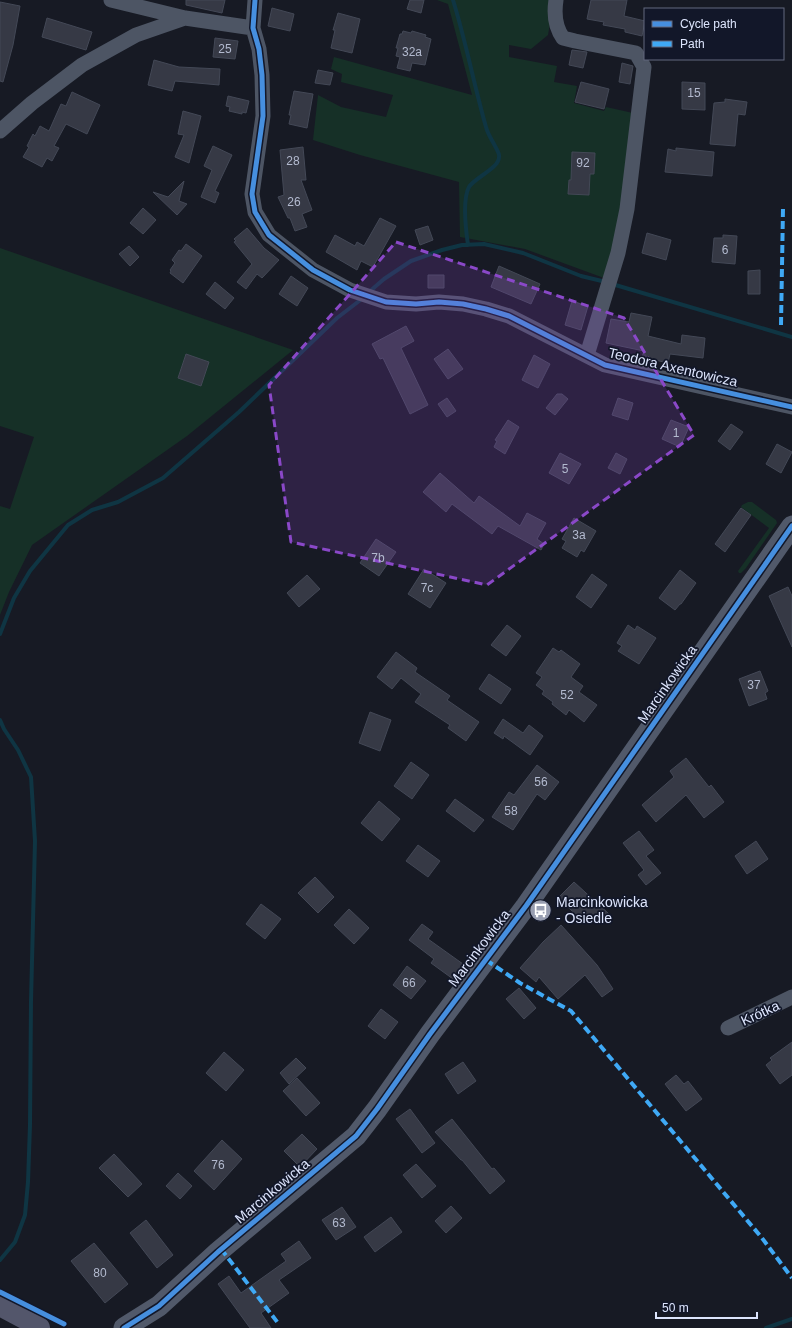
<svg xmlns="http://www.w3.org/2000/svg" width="792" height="1328" viewBox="0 0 792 1328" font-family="Arial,sans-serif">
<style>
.green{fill:#163027}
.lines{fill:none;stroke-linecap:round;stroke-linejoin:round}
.stream{stroke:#0f3543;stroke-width:4}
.building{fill:#363945;stroke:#434856}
.street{stroke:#4d5564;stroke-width:15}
.secondary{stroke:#51596a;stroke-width:21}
.primary{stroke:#53566b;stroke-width:22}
.quiet{stroke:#3fa9f5;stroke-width:4;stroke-dasharray:8 4;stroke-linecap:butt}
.cycleway-casing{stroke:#121729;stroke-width:8}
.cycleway{stroke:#468fdf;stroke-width:5}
.marked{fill:#8a48c8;fill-opacity:0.2;stroke:#8a48c8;stroke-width:3;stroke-dasharray:8 5;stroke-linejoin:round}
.labels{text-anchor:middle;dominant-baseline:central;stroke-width:3.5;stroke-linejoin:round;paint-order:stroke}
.number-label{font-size:12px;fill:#b3bacf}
.street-label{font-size:14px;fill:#dde5fd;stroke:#121729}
.poi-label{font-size:14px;fill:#dde5fd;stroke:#121729;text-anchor:start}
</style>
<rect width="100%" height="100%" fill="#171a24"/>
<path class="green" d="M437,0H554L548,35L531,49L509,45V57L557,66L554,82L577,86L574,103L604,111L606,107L633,113L621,222L604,278L525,249L460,237L459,182L360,155L313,140L318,95L341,107L386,117L393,95L341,82L342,74L331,69L334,57L472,95L448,4Z
M0,248L293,350L187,436L32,545L9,592L0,615V506L10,509L34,437L0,426Z
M748,502H752L776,520L777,523L746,568L741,573H739L738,571L769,528L741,507L742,505Z"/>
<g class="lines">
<path class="stream" d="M453,0C466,42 474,85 486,127C488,136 498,149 499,155C501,168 475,177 469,187C462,200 466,231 468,245
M612,284L792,337
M369,292L384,279L411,261L442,250L462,245L484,244L523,253L581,276L606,282
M0,634L14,598L30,571L68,525L92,510L118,502L163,478L239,412L337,318L363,298
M0,720L4,729L18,750L31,777L35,841L31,1001L30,1125L28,1182L25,1215L15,1242L0,1260
M766,1328L792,1319"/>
</g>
<path class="building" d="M186,0H225L222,13L186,5Z
M410,0H424L421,13L407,9Z
M591,0H627L624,16L645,21L642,36L625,32V29L603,25L604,22L587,19Z
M0,2L20,6L13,45L3,82L0,81Z
M272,8L294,14L290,31L268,26Z
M338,13L360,19L352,53L331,48L335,30H333Z
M47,18L92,32L86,50L42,37Z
M403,31L411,33L412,31L426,35L425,37L431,39L425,65L412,63L410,71L397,68L400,57L396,56L398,48H396L400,34H402Z
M215,38L238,41L235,59L213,57Z
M572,50L587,52L583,68L569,65Z
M154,60L179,67L220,69L219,85L175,81L172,91L148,85Z
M622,63L633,66L630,84L619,82Z
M318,70L333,73L330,85L315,83Z
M581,82L609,89L604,109L575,102Z
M682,82L705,83V110L682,109Z
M294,91L313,94L307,128L289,124L291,115H289Z
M72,92L100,105L87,134L66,124L54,146L59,148L52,161L47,158L42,167L23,157L29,147L27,146L33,134L35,136L40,126L49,131L61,104L66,106Z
M228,96L249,101L246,113L242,112V114L229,111L230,107L226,106Z
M725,99L747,102L745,115L738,114L735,146L710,144L714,103L725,102Z
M183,111L201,116L189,163L175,157L184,135L178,134Z
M213,146L232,155L215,191L219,193L215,203L201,197L212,170L204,166Z
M303,147L306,180H301L312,210L302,214L307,227L295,231L290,218H288L278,197L284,195L280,150Z
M676,148L714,152L712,176L665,172L668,149L676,151Z
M572,152L595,153L594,174H590L589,195L568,194L569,180H571Z
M184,181L179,201L187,204L177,215L153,192L168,197Z
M143,208L156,220L143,234L130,223Z
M380,218L396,226L373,267L361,261L357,270L326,252L335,235L355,246L357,242L364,246Z
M428,226L433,240L420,245L415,230Z
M247,228L264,248L279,260L262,278L257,274L246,289L237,282L252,264L234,242L236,241L234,239Z
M647,233L671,240L666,260L642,253Z
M723,235L737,236L735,264L712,262L714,238H723Z
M186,244L202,256L183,283L170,273L171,271L170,270L175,263L172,260L179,250L181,251Z
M129,246L139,257L130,266L119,254Z
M499,266L540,284L531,304L491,287Z
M760,270V294H748V271Z
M428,275H444V288H428Z
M291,276L308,288L297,306L279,294Z
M215,282L234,298L225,309L206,294Z
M572,301L588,306L581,330L565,325Z
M631,313L652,317L648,336L681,344L682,335L705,338L703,358L670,354L668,363L642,357L644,351L606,343L611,319L629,322Z
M406,326L414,341L401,348L428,405L410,414L383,358L380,359L372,344Z
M448,349L463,369L448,379L434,359Z
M186,354L209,362L201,386L178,378Z
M534,355L550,364L538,388L522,380Z
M557,394H562L568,399L555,415L546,408Z
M447,398L456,411L447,417L438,404Z
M618,398L633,403L628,420L612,415Z
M508,420L519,427L505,454L494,447L497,441L495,440Z
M671,420L689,427L680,447L662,439Z
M731,424L743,432L730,450L718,441Z
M777,444L792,452L781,473L766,464Z
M560,453L581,464L569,484L549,473Z
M616,453L627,459L620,474L608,468Z
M440,473L474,503L479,496L520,526L527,513L546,523L537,539L544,544L541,550L498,526L492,534L452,504L446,512L423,492Z
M741,508L751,515L725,552L715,544Z
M574,518L596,531L584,552L581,550L577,557L562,548L566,541L562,539Z
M376,539L396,552L379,576L360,563Z
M424,569L446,583L430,608L408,594Z
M680,570L696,583L681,604H680L675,610L659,598Z
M592,574L607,585L591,608L576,597Z
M307,575L320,589L299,607L287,593Z
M788,587L792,596V647L769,596Z
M507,625L521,636L506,656L491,645Z
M628,625L635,630L637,626L656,638L639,664L618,651L622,646L617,643Z
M553,648L559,652L561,650L580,664L571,677L583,686L579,692L597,705L584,722L569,710L566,715L552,704L553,702L542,694L544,691L536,685L542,677L536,673Z
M396,652L417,668L415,672L450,696L447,700L479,722L466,741L448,728L450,725L415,702L421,694L401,678L392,689L377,677Z
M760,671L768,691L765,693L767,699L749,706L739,679Z
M489,674L511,689L501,704L479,689Z
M370,712L391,720L380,751L359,743Z
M503,719L523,733L529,725L543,736L530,755L504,736L503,739L494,733Z
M686,758L709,787L711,785L724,802L704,818L686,795L656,822L642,805L674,777L670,771Z
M411,762L429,775L412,799L394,786Z
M537,765L559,782L545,800L537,794L513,830L492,817L509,792L514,795Z
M455,799L484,820L474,832L446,811Z
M379,801L400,819L382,841L361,823Z
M639,831L654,850L646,856L661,873L646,885L638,875L644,870L623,843Z
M756,841L768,859L747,874L735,856Z
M418,845L440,861L428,877L406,861Z
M315,877L334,897L318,913L298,893Z
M574,882L609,914L600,923L590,914L583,921L558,898Z
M261,904L281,919L265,939L246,924Z
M349,909L369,928L354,944L334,925Z
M422,924L433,932L428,939L463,964L453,979L431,963L434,959L409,940Z
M561,925L597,965L613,989L602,997L585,975L558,999L539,977L536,982L520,968L543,942Z
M407,966L426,981L411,999L393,985Z
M519,988L536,1008L524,1019L506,999Z
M381,1009L398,1022L385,1039L368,1026Z
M792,1042V1075L780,1084L766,1065L772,1060L770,1058Z
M224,1052L244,1070L226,1091L206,1073Z
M296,1058L306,1068L289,1084L280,1073Z
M463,1062L476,1081L458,1094L445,1074Z
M676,1075L684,1084L688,1081L702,1099L686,1111L665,1084Z
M297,1078L320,1103L306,1116L283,1091Z
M410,1109L435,1143L422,1153L396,1119Z
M452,1119L492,1169L494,1168L505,1181L490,1194L462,1160H461L435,1132Z
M302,1134L317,1149L300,1167L284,1151Z
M222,1140L242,1159L214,1190L194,1171Z
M114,1154L142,1184L128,1197L99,1168Z
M416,1164L436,1186L422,1198L403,1175Z
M178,1173L192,1186L180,1199L166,1186Z
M451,1206L462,1218L446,1233L435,1221Z
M342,1207L356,1227L336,1240L322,1220Z
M391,1217L402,1232L375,1252L364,1237Z
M146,1220L173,1255L157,1268L130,1233Z
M299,1241L311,1258L279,1280L289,1293L261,1313L271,1328H250L218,1284L229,1276L241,1293L286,1261L281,1254Z
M94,1243L128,1284L105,1303L71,1261Z"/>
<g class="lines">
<path class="street" d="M111,0L185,18L253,28
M255,0L253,28L259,49L262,75L263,116L252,194L255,212L269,235L313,270L350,290L386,302L416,304L439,302L463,304L486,309L509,316L605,365L792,407
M556,0C554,13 555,27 563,38L575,41L636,53L644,67L627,209L618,253L587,355
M0,131L32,103L82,65L136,35L185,18
M728,1028L792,997"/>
<path class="secondary" d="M124,1328L159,1306L218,1252L356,1136L377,1109L430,1034L526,906L792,526"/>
<path class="primary" d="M0,1305L30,1321L39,1328"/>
<path class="quiet" d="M781,325L783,208
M486,960L520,983L571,1011L762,1238L792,1278
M221,1249L278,1323"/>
<defs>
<path id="cycleway" d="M255,0L253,28L259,49L262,75L263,116L252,194L255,212L269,235L313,270L350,290L386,302L416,304L439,302L463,304L486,309L509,316L605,365L792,407
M0,1292L64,1324
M124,1328L159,1306L218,1252L356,1136L377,1109L430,1034L526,906L792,526"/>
</defs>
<use href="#cycleway" class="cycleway-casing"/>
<use href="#cycleway" class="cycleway"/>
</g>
<path class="marked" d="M396,242L624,318L694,435L487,585L291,542L269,385Z"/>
<defs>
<symbol id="bus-disc" viewBox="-11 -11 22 22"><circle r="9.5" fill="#989eb1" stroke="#121729"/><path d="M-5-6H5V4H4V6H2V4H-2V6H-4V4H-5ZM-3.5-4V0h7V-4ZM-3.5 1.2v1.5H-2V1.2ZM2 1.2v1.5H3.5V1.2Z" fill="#fff"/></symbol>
</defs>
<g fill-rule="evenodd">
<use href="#bus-disc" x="528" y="898" width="25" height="25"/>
</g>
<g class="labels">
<g class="number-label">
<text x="225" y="49">25</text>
<text x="412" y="52">32a</text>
<text x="694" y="93">15</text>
<text x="293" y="161">28</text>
<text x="583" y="163">92</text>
<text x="294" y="202">26</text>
<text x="725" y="250">6</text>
<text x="676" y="433">1</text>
<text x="565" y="469">5</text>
<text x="579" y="535">3a</text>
<text x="378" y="558">7b</text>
<text x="427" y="588">7c</text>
<text x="754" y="685">37</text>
<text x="567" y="695">52</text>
<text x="541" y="782">56</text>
<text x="511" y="811">58</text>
<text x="409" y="983">66</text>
<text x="218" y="1165">76</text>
<text x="339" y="1223">63</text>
<text x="100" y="1273">80</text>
</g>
<g class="street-label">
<text transform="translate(673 367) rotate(13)">Teodora Axentowicza</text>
<text transform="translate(667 684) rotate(-55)">Marcinkowicka</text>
<text transform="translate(479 948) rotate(-53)">Marcinkowicka</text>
<text transform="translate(760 1013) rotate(-25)">Krótka</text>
<text transform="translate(272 1191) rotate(-40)">Marcinkowicka</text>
</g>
<g class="poi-label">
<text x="556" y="902">Marcinkowicka<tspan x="556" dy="16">- Osiedle</tspan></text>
</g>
</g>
<rect x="644" y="8" width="140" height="52" fill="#121729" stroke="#63697e"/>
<rect x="652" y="21" width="20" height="6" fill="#468fdf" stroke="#63697e"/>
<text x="680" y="28" font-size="12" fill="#dde5fd">Cycle path</text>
<rect x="652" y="41" width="20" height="6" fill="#3fa9f5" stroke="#63697e"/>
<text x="680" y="48" font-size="12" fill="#dde5fd">Path</text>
<path d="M656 1312v6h101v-6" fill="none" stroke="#dde5fd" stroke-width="2"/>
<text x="662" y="1312" font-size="12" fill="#dde5fd" stroke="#121729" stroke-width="3" paint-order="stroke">50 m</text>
</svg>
